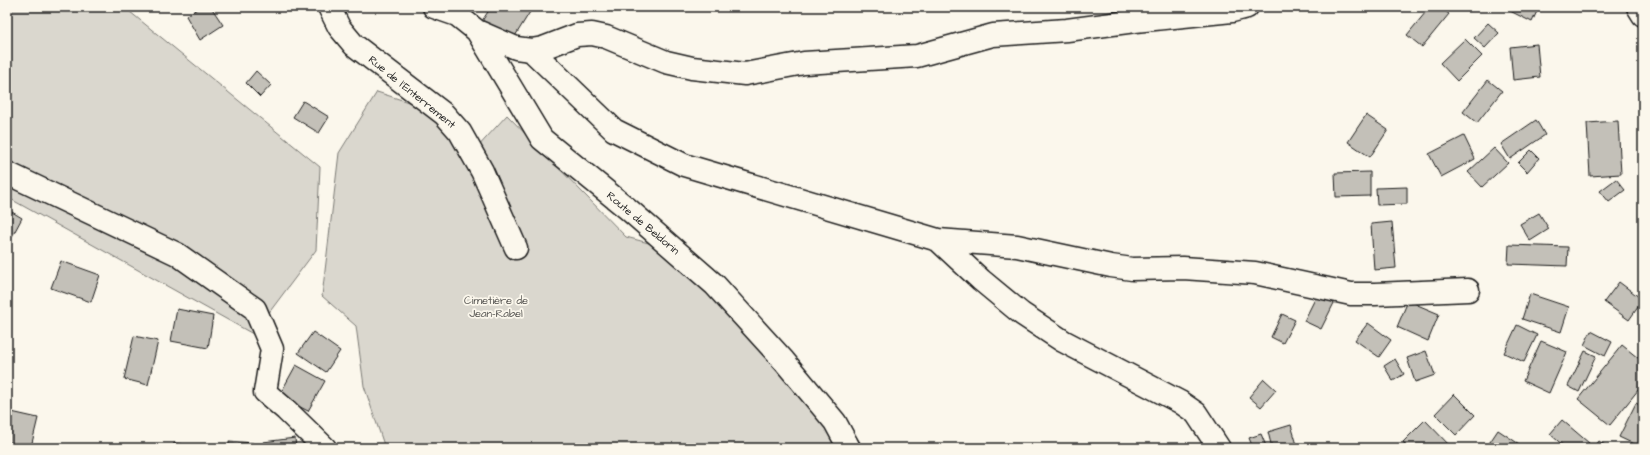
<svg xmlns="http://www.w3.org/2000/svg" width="1650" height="455" viewBox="0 0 1650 455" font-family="'Architects Daughter',sans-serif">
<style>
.green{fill:#dad7ce;stroke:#7b7a75}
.building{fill:#c3c0b8;stroke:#1c1c1c}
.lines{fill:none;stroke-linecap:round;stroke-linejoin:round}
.street-casing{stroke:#1c1c1c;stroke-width:25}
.street{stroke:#fbf7ec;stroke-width:22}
.labels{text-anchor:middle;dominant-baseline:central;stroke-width:3.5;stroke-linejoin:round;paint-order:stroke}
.street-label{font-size:11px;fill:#1c1c1c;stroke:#fbf7ec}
.park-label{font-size:11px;fill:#555451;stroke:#fbf7ec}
</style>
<rect width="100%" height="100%" fill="#fbf7ec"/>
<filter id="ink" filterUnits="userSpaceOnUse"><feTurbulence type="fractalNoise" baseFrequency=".025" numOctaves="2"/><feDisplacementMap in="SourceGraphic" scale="8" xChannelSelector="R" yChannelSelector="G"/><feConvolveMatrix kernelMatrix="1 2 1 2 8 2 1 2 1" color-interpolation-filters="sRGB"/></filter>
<g filter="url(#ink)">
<path class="green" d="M7,7H124L320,167L316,250L253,334L7,197Z
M377,92L424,107L476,149L507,115L626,237L675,250L851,429L864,448H385L364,386L356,326L322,296L339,153Z"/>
<path class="building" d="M200,7H211L223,25L200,40L186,16Z
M491,7H533L512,41L482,21Z
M1430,7H1440L1449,14L1422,47L1407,35Z
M1510,7H1539L1532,22L1508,10Z
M1488,23L1499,33L1485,48L1474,38Z
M1465,39L1482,56L1457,81L1440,63Z
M1537,44L1540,77L1513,80L1510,47Z
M256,71L271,85L260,97L246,83Z
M1488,80L1502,91L1477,123L1463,112Z
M303,101L329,117L319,133L293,117Z
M1366,115L1388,130L1370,157L1348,142Z
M1536,120L1545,135L1510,159L1501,144Z
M1618,121L1621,174L1590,176L1587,123Z
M1464,136L1475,159L1441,177L1429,154Z
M1494,148L1508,163L1482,187L1468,172Z
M1531,150L1539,158L1527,172L1518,163Z
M1370,172V196L1336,197L1335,173Z
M1616,179L1625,190L1609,202L1600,191Z
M1407,187V204L1377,205L1376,188Z
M7,209L22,218L7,246Z
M1539,213L1549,229L1530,241L1520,224Z
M1392,222L1396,268L1374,270L1371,224Z
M1509,245L1568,247L1567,266L1508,264Z
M61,261L100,275L91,302L51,288Z
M1619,282L1643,300L1629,320L1604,302Z
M1530,294L1569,307L1561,332L1522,319Z
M1317,295L1334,303L1321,329L1304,321Z
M1408,301L1439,314L1428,341L1397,327Z
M177,309L213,316L208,348L171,341Z
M1282,314L1295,320L1283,343L1271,337Z
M1368,323L1391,340L1379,357L1355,340Z
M1517,325L1537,335L1524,362L1504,353Z
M1591,331L1612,342L1605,356L1584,345Z
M313,332L340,351L326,372L298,353Z
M134,336L158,341L148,385L124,379Z
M1541,341L1567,352L1549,393L1523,381Z
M1622,345L1643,362V384L1610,425L1578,399Z
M1426,351L1435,375L1415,382L1407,358Z
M1585,351L1596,356L1579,392L1568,386Z
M1395,359L1404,374L1393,381L1384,366Z
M296,365L325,381L308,411L279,396Z
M1264,379L1276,390L1261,407L1249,397Z
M1454,394L1475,415L1456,435L1435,414Z
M1636,403L1643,407V442L1640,447L1619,437Z
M7,411L38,418L31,447L7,442Z
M1425,420L1452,448H1408L1403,442Z
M1562,420L1589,443L1585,448H1566L1550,434Z
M1291,425L1298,448H1272L1268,432Z
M1498,430L1519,444L1516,448H1486Z
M1261,434L1266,446L1253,448L1249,438Z
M295,438L296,448H263V442Z
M229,441L253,443V448H229Z
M1599,441L1609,448H1594Z
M174,443L203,448H173Z"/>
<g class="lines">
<defs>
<path id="street" d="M329,7L339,27L354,45L444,114L460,132L482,171L516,248
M434,7L457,15L477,31L542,139L628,209L715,285L784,361L835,422L849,448
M1638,7L1643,15
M477,31L516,48L531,50L543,48L577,35L592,34L606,37L666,62L692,68L745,74L804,63L917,56L993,35L1067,30L1135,21L1232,11L1247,7
M531,50L614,130L684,165L938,240L981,280L1022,314L1063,341L1180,402L1196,413L1219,448
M7,173L177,254L255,309L272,349L265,392L286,410L325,448
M938,240L1017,246L1111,266L1132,269L1183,268L1255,273L1351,294H1375L1468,290"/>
</defs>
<use href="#street" class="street-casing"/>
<use href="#street" class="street"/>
</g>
</g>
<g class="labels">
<g class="street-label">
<text transform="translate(412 92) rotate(39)">Rue de l'Enterrement</text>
<text transform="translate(643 223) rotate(40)">Route de Beldorin</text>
</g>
<g class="park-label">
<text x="496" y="300">Cimetière de<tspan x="496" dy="13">Jean-Rabel</tspan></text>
</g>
</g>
<rect width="1650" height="455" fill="none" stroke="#fbf7ec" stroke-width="24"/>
<rect x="12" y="12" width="1626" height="431" fill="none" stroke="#1c1c1c" stroke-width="1.5" filter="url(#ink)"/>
</svg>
